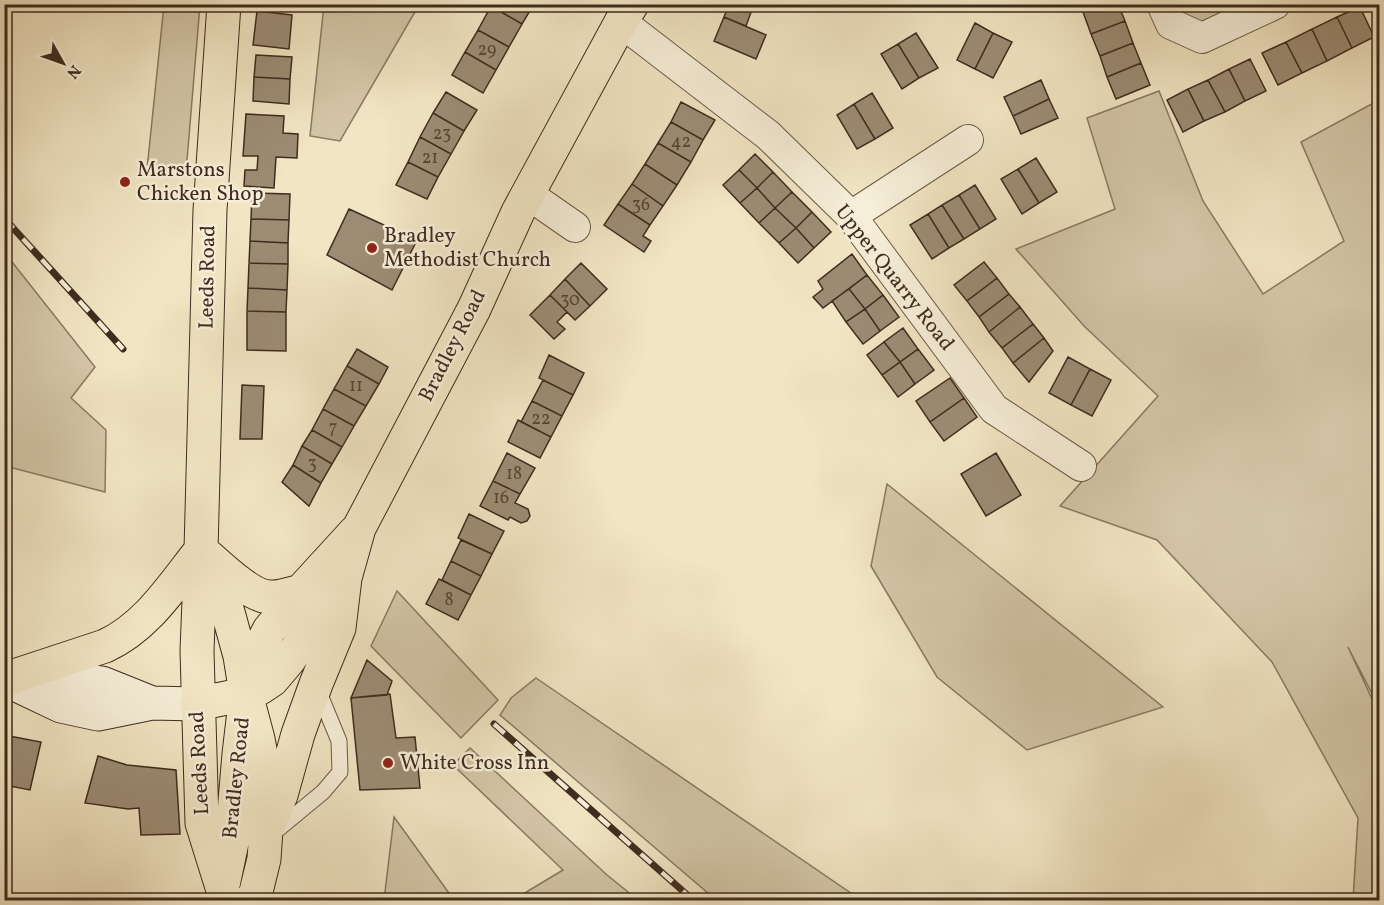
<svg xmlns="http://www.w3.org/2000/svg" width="1384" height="905" viewBox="0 0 1384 905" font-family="Vollkorn,serif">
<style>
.green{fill:#d3c6a7;stroke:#897963;stroke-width:1.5}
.building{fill:#9c8c74;stroke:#3f2c1f;stroke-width:1.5}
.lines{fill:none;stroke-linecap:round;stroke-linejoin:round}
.service-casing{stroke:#6c5a48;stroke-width:17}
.minor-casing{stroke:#6c5a48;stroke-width:32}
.secondary-casing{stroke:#3f2c1f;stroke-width:35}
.primary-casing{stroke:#3f2c1f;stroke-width:35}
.service{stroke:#f6eed8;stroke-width:15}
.minor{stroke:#f6eed8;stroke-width:30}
.secondary{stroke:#f6eed8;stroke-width:33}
.primary{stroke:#f1e5c3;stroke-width:33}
.rail-casing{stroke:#3f2c1f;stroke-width:7}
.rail{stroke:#f6eed8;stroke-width:4.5;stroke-dasharray:14;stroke-linecap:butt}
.poi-dot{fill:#8f2418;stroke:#f6eed8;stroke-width:2}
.labels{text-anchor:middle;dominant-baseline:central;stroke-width:5;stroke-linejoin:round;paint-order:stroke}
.number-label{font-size:18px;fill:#564434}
.poi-label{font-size:21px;fill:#3f2c1f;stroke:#f6eed8;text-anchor:start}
.street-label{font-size:21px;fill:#3f2c1f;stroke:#f6eed8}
</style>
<rect width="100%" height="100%" fill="#f1e5c3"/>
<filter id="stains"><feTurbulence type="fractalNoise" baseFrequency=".00333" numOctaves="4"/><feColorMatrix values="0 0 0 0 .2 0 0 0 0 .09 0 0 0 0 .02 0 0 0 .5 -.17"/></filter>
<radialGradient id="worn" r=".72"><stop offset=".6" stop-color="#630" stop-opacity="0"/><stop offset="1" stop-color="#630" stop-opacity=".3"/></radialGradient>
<path class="green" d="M164,5H200L186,172L147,169Z
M324,5H419L340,141L310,136Z
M1162,5H1275L1202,38Z
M1159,91L1203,201L1263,294L1344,241L1301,142L1379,100V707L1348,647L1379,714V900H1353L1358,818L1272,662L1157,540L1060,506L1158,396L1084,326L1016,249L1115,209L1087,118Z
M5,253L95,367L71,398L106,430L105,492L5,466Z
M887,484L1163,707L1027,750L937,677L871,566Z
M397,591L498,700L461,738L371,646Z
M536,678L861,900H716L500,715L511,698Z
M470,748L607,875L638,900H513L563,870L453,765Z
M394,817L454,900H384Z"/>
<path class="building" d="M259,4H296L295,10L259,6Z
M492,4H534L522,24L491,6Z
M729,4H754L746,26L724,17Z
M1080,4H1103L1083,12Z
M1103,4H1118L1125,21L1091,34L1083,12Z
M491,6L522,24L509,47L478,30Z
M1360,7L1374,37L1352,48L1337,17Z
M257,11L292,15L289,49L253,45Z
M724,17L766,35L756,59L714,41Z
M1337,17L1352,48L1327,61L1312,29Z
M1125,21L1133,43L1100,56L1091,34Z
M975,23L993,33L975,69L957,60Z
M1312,29L1327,61L1302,73L1286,42Z
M478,30L509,47L496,70L465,52Z
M916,33L938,68L919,78L898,44Z
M993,33L1012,42L993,78L975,69Z
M1286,42L1302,73L1278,85L1262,53Z
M1133,43L1141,63L1107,77L1100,56Z
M898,44L919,78L902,89L881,54Z
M465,52L496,70L483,93L452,75Z
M256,55L292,57L290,79L254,77Z
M1250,59L1266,91L1245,101L1229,69Z
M1141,63L1150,85L1116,99L1107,77Z
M1229,69L1245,101L1225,112L1208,80Z
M254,77L290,79L289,104L253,101Z
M1041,80L1049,99L1013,116L1004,97Z
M1208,80L1225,112L1204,121L1188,89Z
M1188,89L1204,121L1183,132L1167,100Z
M446,92L477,110L464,131L433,113Z
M872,93L893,128L875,139L854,104Z
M1049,99L1058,118L1021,134L1013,116Z
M681,102L715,120L703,140L671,122Z
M854,104L875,139L857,149L837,115Z
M433,113L464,131L451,154L420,137Z
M246,114L284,116L283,133L298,134L297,158L276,157L274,188L244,186L245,170H257L258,156H243Z
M671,122L703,140L691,162L658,143Z
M420,137L451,154L438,177L408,162Z
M658,143L691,162L677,185L645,164Z
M755,154L773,172L757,188L739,170Z
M1036,158L1057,192L1039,203L1018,169Z
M408,162L438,177L427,199L396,185Z
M645,164L677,185L663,206L632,184Z
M1018,169L1039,203L1022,214L1001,179Z
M739,170L757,188L740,203L723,185Z
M773,172L792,192L775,208L757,188Z
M632,184L663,206L650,225L618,204Z
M975,185L996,219L980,229L959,195Z
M757,188L775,208L759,223L740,203Z
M792,192L812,212L796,228L775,208Z
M252,193L290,194L289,220L251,219Z
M959,195L980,229L964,239L942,205Z
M618,204L650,225L643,236L651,241L644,252L604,225Z
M942,205L964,239L949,248L928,214Z
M775,208L796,228L779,243L759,223Z
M349,209L417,240L392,290L327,255Z
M812,212L831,232L814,248L796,228Z
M928,214L949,248L932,259L910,225Z
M251,219L289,220L288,243L250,241Z
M796,228L814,248L798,263L779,243Z
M250,241L288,243V264L249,263Z
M852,254L867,275L823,308L813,297L823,289L818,281Z
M984,262L997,278L967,301L954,285Z
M249,263L288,264L287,290L248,288Z
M581,263L607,289L590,306L565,279Z
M867,275L883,295L865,309L849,289Z
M997,278L1009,294L979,317L967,301Z
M565,279L590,306L575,320L550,295Z
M248,288L287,290L286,312L247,311Z
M849,289L865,309L846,322L832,301Z
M1009,294L1020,307L989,332L979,317Z
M550,295L567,312L557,322L565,329L554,339L530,315Z
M883,295L899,317L880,331L865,309Z
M1020,307L1033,324L1002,348L989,332Z
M865,309L880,331L863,344L846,322Z
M247,311L286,312V351L247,350Z
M1033,324L1044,338L1013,363L1002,348Z
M903,328L918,349L900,362L884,342Z
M1044,338L1053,351L1029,382L1013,363Z
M884,342L900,362L882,375L867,355Z
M357,349L388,367L379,384L347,366Z
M918,349L934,370L915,384L900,362Z
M549,355L584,373L573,395L539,378Z
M1068,357L1090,369L1071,405L1049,393Z
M900,362L915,384L898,397L882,375Z
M347,366L379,384L366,406L334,389Z
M1090,369L1111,380L1092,416L1071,405Z
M950,378L964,398L930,422L916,401Z
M543,380L573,395L562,416L532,401Z
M242,385L264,386L262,439H240Z
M334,389L366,406L354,426L323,409Z
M964,398L977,417L944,441L930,422Z
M532,401L562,416L551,437L521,422Z
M323,409L354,426L342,447L312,430Z
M518,420L551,437L540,458L508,442Z
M312,430L342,447L332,464L302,446Z
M302,446L332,464L321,483L293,465Z
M507,453L535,468L520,494L493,481Z
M996,453L1021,495L986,516L961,474Z
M293,465L321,483L309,506L282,482Z
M493,481L520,494L515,503L528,509L530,516L527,521L521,523L510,517L508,520L480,506Z
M469,514L504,531L492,554L458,538Z
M461,540L492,554L481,576L451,561Z
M451,561L481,576L471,595L442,580Z
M439,579L471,595L458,620L426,604Z
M367,660L392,681L387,695L351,698Z
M390,694L396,738L415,737L420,788L360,790L351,698Z
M4,735L41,742L30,790L4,785Z
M98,756L127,765L176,770L180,834L141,835L139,808L128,809L85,803Z"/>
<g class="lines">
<defs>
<path id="service" d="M271,835L323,792L340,772L339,741L318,690"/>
<path id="minor" d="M1162,4L1171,24L1202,38L1275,4
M621,22L768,135L851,216L994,409L1081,466
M529,195L575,227
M851,216L968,140"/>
<path id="secondary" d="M4,679L61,706L98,714L152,703L197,704
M16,679L66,678L102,683L152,703"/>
<path id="primary" d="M224,4L210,210L201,550L197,651L202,823L226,900
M203,554L226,605L240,656L246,694L258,739L266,782V830L264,859L254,900
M209,557C224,570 253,599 273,597C282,597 292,593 301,591
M5,679L105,646C147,627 173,585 201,550
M197,704L246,694L260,688L272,680L289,660L342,582
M266,830L281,795L298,734L316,684L339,628L345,578L359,528L474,309L518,212L621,22L632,4
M223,885L235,828L234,813L239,754L246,694L253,661L269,630L301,591L355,532"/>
</defs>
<use href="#service" class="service-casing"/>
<use href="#minor" class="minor-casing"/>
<use href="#secondary" class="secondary-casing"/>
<use href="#primary" class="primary-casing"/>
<use href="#service" class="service"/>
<use href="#minor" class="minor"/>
<use href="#secondary" class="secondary"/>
<use href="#primary" class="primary"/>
<defs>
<path id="rail" d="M4,218L123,349
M494,724L693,900"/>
</defs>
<use href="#rail" class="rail-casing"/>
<use href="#rail" class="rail"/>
</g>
<g class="poi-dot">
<circle cx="125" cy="182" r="6"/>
<circle cx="372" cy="248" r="6"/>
<circle cx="388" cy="763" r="6"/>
</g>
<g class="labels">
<g class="number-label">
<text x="487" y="50">29</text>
<text x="442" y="134">23</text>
<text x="681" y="142">42</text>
<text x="430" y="158">21</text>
<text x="641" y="205">36</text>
<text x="570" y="300">30</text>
<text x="356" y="386">11</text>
<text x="541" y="419">22</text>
<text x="333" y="428">7</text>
<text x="312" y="464">3</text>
<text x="514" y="474">18</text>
<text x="501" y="498">16</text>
<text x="449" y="600">8</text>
</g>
<g class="poi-label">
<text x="137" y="170">Marstons<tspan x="137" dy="24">Chicken Shop</tspan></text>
<text x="384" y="236">Bradley<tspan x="384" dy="24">Methodist Church</tspan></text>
<text x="400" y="763">White Cross Inn</text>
</g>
<g class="street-label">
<text transform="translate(208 277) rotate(-89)">Leeds Road</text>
<text transform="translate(894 278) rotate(52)">Upper Quarry Road</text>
<text transform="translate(453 346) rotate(-63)">Bradley Road</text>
<text transform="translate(200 763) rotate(-93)">Leeds Road</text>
<text transform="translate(237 778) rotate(-84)">Bradley Road</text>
</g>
</g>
<rect width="1384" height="905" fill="none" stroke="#f1e5c3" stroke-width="24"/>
<rect x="6" y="6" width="1372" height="893" fill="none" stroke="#3f2c1f" stroke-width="3"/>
<rect x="12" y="12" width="1360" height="881" fill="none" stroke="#3f2c1f" stroke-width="1.5"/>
<g transform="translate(63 63) rotate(130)" stroke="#f6eed8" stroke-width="4.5" paint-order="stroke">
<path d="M0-4.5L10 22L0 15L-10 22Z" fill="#3f2c1f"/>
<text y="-9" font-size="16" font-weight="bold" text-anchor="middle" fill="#3f2c1f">N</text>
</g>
<rect width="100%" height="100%" filter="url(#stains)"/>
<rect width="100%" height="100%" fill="url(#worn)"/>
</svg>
